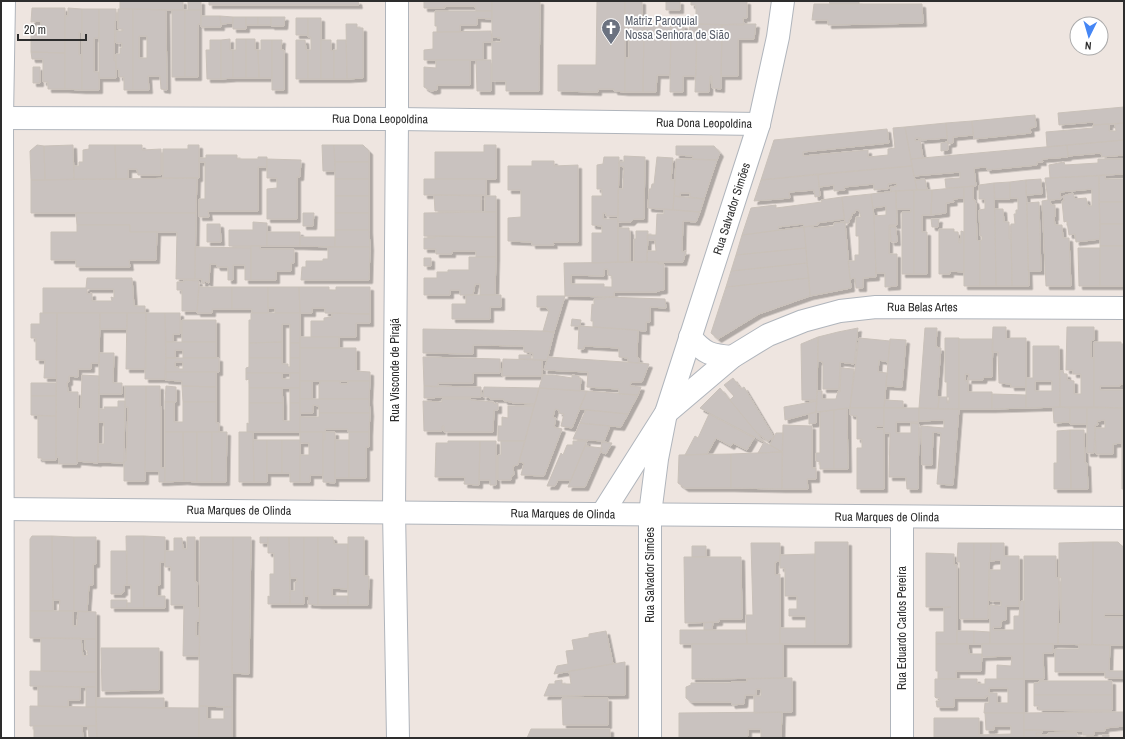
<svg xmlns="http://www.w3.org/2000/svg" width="1125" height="739" viewBox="0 0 1125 739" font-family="'Archivo Narrow',sans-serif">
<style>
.building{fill:#c9c2bf;stroke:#c9c1b9;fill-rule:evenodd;filter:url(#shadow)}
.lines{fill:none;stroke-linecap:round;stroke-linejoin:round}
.minor-casing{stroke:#b0b5bc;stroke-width:24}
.minor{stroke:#fff;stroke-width:22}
.labels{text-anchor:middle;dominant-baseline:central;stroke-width:3.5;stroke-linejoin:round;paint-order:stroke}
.worship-label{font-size:12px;fill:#5b616d;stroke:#fff;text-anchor:start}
.street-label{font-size:12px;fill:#2d2d2d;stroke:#fff}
</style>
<defs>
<filter id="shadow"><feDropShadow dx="3.5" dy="3.5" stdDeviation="0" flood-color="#0004"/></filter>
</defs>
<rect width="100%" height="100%" fill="#eee5e0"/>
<path class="building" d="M120,1H183V10L120,9Z
M188,1H201V10H188Z
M209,1H358L359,5H209Z
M424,1H492V11H476L475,6H444L445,8H424Z
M492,1H540L539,91H506V81H492V42H501V38L492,37Z
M597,1H625V92L614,91V89H598V92L558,91V65H596Z
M625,1H642V24H625Z
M666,1H680V10H666Z
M691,1H747V18H743L744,25L694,24V16L696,15V5H691Z
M829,1H859V4H830Z
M814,4H922L923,23L828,25V20H812Z
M32,8H65V53L31,52V33H46V28H41V21L31,22Z
M68,8L82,9V32H79V55H82V90L65,89V16H68Z
M82,9H99V38H94V72H99V90H82Z
M99,9H116V21H115L114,61H116V78H99Z
M118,9H133V90H124V77H119V69H116V54H120V48H122V43H116V31H123V29H118Z
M133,9L166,10L167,90L161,89L160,76H148L149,90H133ZM139,36H147V58H139Z
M172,10H185V77H172Z
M185,10H201V24H198V77H185Z
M435,11H492V19L477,18V25H460V32H437V26H435Z
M201,16H220L221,27H201Z
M220,16L233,17V23L221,24Z
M233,17H246V29H233Z
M246,17H258V25H246Z
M258,17H271V25H258Z
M271,17H285L284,26H271Z
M296,18H308V35H296Z
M308,18H321V79H308V50H311V37H308Z
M346,24H357V28H363V78L347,79Z
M625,24H644L643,92H625V58H629V38H631V32H625Z
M644,24H671L670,75H657L656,92H643Z
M671,24L684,25L683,37H689L690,24H697L696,76H683V92H670Z
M697,24L722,25L721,89L712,88V76H710L709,92H695Z
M734,24H756L754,39H738V76H721L722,25Z
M491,31L492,42H483V60H424V50L433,49V32Z
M230,39V50H233V78L221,79V40Z
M236,39H246V78H233V50H236Z
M246,39H255V50H258L259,78H246Z
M210,40H221V79H207L206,50H210Z
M261,40H272V78H259L258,50H261Z
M272,40H282L281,50H284V90H272Z
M296,40H305L306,50H308V79H296Z
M321,40H331V51L334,50V79H321Z
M337,40H346L347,79H334V50H337Z
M31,52L65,53V89H48V82H43V59H32Z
M436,60H470V85H437V90L431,91L424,87V67L436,68Z
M476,60H491V91H477Z
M33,67H40V83H33Z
M1124,107V123L1094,125L1093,122L1059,125L1058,113Z
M1035,115L1036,127L1030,128L1031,133L974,139L972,121Z
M972,121L973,135L953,137V143L948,144L946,123Z
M946,123L947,138L921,140V138H915V141L920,140L923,158L911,159L905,127Z
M1124,123V140L1047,147L1046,132L1093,128V125L1109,124V131H1116L1115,124Z
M905,127L912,166L761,180L774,140L887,129L889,143L803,152V156L868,150V157L888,155V149L895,148L893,128Z
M1124,140V155L1102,157L1101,153L1068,156L1067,145Z
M948,142V150L941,151V143Z
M37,145L44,146L45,180H31L30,151Z
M73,145L74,179L45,180L44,146Z
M89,145H115L116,179H74V166H79V162H83V150L89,149Z
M115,145H142V150L161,149V175H138L137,169H128V179H116Z
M188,145H199V178H163V149H188Z
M322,145H334L335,171H323Z
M334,145H363L369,151V162H335Z
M484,145H496V179H435V152H484Z
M1067,145L1068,157L1042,159L1043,162H1037V165L987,170L986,167L974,168L976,186L964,187L946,188L945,179L960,178V172L914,176L911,159Z
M676,146H714L720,153L717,160L692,159L693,156L676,155Z
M206,155H237V159H258V157H267V167H258V211H208L209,217H199V199H205V162H199V158H206Z
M624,156L645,157L644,219H634L631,222H618V189H623L624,167L619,166V162H624Z
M604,157H619L618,216H606V213H603V219H618V262L592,263V233H602V226L592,225V196H602V189H597V165L603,164Z
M657,157L673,158L671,180H675L673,210L648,208L649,189H651L652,184H654Z
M267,159L301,160L300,177H297V219H267V189L277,188V178H267Z
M676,159L717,160L704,199L690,197V193H680V197L674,196Z
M1098,159H1124V174L1050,178L1049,165L1064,162L1065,165L1098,163Z
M532,161H554V166L578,165V242H553L554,245H532V242L508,241V218L521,217V190H508V166H532Z
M335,162H369V179H335Z
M912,166L917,190L891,191L890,187L897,186L896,183L888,184V189L874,190V184L844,187L845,190L834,191V185L819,187L818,174Z
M818,174L820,196L815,197L814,190L789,192L790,198L754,201L761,180Z
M1105,175V179H1124V202H1099V176Z
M1099,176L1100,239L1076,242L1075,234L1069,235L1067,221L1064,222L1062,201H1064L1063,196L1073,193L1075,199L1086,198L1088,206H1092V189L1060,192L1061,199L1050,200L1051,205H1055V217H1054L1055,225H1062L1063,238H1069L1071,286H1046L1042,201L1048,200L1045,178Z
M197,178L196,213H31V180Z
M335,179H369V196H335Z
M424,179H486V195H424Z
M925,179L927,190H917L915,180Z
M1041,179L1042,194L1026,195V180Z
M1026,180L1029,286H1012L1011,224H1015L1014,214H1016V210H1018V198H1010V182Z
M1010,182V199H995L994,183Z
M994,183L996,286H980V241L982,240V236H980L979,210L985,209V199H979V185Z
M973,186V200H975L976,205L977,240L980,241V286H964V187Z
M964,187V198L953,199L954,202L946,203V213L931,215L932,190Z
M914,190V274H902V212H911V209H896V191Z
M914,190H932L931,215H922V232H927V274H914Z
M896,191L897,225H889V254H897V286L885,287V273H876L874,216L886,215V206L873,208L871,194Z
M871,194L874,216L876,277L863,278V288H856L855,278L850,279L848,261H855V255H859V236H856V217H861L859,210H855V213H852V216H851V219H849V223H845L842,197Z
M434,195L481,196V211H435Z
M335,196H369V213H335Z
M485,196H496V212H485Z
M674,196L704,199L700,212L673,210Z
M842,197L844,219L817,223L818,225L804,227L803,224L778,227L779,230L742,235L751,208L776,205V208L822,202L821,200Z
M1039,202L1041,271H1028L1027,203Z
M1099,202H1124V224H1100Z
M664,209L700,212L696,222L683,221L682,252L686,251L683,262H647V251H656L655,240H647V235H656L657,214H664Z
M995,209H1003L1004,222H1009V239H1011L1012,286H996Z
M485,212H496V237L424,236V213Z
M76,213H196L195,279H176L177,232H130V225H77Z
M303,213H314L313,226H303Z
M335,213H369V230H335Z
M931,219H939L938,227H932Z
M253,222L267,223V246H229V230H253Z
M845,222L851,288L810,296L804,227L812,226V228L834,226V223Z
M207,224H220L221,242H207Z
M1100,224H1124V246H1100Z
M77,225H130V232H157L156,260H129L130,267H76V260H51V232H77Z
M804,227L806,248L736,255L742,235Z
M890,227H896L897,242H891Z
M618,228H629V231H630V262H618Z
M939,229H954V232H958L959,243H961V231L964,232V272L950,271V274H939Z
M335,230H369L370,247H335Z
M636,231H648L647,262H634V239H636Z
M267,232H300V246H267Z
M435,236L496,237V257H476V251H452V254H436V249H424V238H435Z
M300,237H335V247L300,246Z
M251,246H260V249H294V263H291V271H276V280H251Z
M1100,246H1124V286H1100Z
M195,247L251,248V280H245V265H233V280H228V267H217L216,264H210L209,283L205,281L204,284L202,283V279H195Z
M328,247H370L369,280H301L302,267H306V261H323V259H328Z
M806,248L807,263L731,271L736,255Z
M1078,248H1100V286H1079Z
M469,257H496L495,295H480V284H475L473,295H460V290H450V295H424V278H437V272H448V270H469Z
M424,258H431V266H424Z
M658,262V264H664V290L657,291V292H614V297L565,296L564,263ZM604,269H608V275L612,276V287H604V284H571V275L604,276Z
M807,263L809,278L726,287L731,271Z
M87,278H132L134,306H145V313H43V288H86ZM87,289H114V298L111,297L112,301H92V293L87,294Z
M809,278L810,296L759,314L718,339L711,333L726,287Z
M184,280L199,281L197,311H182V290H177V282H184Z
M199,287H232V309H212V313H197Z
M232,287H268V313H252V309H232Z
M268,287H299L300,313H275V308H268Z
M299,287H329V290H336V287H370V314L325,313V308H312V313H300Z
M466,295H501V307H490V319H452V304H466Z
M537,296H565L554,332L543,331L549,310L547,309V307H537Z
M606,297L665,299L666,308L650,307V322H646V331L593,327V321H591L592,304L594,305V299H605Z
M40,313H57L56,378H44L45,360H36V338H31V324H40Z
M57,313H100L99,363H91V369H78V377L69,376V382H67L68,392H78L77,464H59V457H56Z
M100,313H127V329H100Z
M127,313H146V369H126Z
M146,313H165L166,379H145Z
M165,313H180V334H173V342H166Z
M251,313H300V343H290V324H282V342L249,343V320H251Z
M332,313L370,314V323H356V337H311V321H324V318L332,317Z
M572,319L581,320L580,326H571Z
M182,320H216V342H182Z
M579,326L638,330L637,357L639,358V363L628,362V358L619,357V348L584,346V349H578Z
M993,327H1006V339H1010V338H1026V387H1011V384L999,383L998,352H992Z
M1067,327H1094V340L1091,341V358H1094V407H1060V371H1063L1064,374H1067V380L1074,381V394H1081V374H1073V370H1066Z
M858,328L854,364L840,362L839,389H823V362L818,361V337L838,332Z
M925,328H937L936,347L941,348L937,396L939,397L938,409L919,408Z
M423,329L543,331L554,332L547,360H533V353L524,352V346L473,345V354L423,353Z
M300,337H339V348H300Z
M818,337L817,400H802L801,344Z
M859,338L890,341L888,362L879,360L878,372L887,373L884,408H850Z
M945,338H959V409H938L939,397H947V403H949V397H947V382H945Z
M890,339L906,340L902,387L886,386Z
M959,339H993L992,377H984L983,380H968L969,374H965V381H968V392H992V409H959Z
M166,342H216V358H183V350H175V358H166Z
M282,342V358H249V343Z
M1094,342H1121V344H1124V384H1120V386H1100V390H1124V408L1094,407Z
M290,343H300V358H290Z
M1033,346H1059L1060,407L1026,408V378H1033ZM1035,381H1052V391H1035Z
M300,348H356V371L370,372V381H300Z
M99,353H114L113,383H122V394H99Z
M519,355H531V359H519Z
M423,357L500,359V373H473V383H438V387L424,386Z
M548,357L639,363L649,364L642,382H631L630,386L641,387L638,395L619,394V389L587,387L588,372L544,370Z
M166,358H219V372H165ZM175,362H183V369H179L178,367H175Z
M249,358H282V364H288V367H290V358H300V373H246V368L249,367Z
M503,359L542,360V376H502Z
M841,368L854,369L850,408L816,412L817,391H822V399H836L838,391L840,392Z
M165,372H216V387L182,386V381L165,380Z
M246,373H282V379H290V373H300V388H249V379L246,380Z
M82,375L99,376L98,463L77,461L78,409H81Z
M543,375H553L572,378V375L579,376V378H581L580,391L539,388Z
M733,378L741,389L744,387L774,437L768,441L756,432L730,400L734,396L724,385Z
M300,381H312V399H300Z
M320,381H340V384H348V381H370L369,399H319V384H320Z
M31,383H56V396H31Z
M125,386H146L145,481H124V461H126L128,407H125Z
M146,386H160V407L161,406V468H165V482H159V471H145Z
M166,386L176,387V402H165Z
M182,386L216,387V402H183Z
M424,386L481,387V397H436L435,398H424Z
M484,387L539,388L535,404L512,403V402L504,401V399H490V397H483Z
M249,388H282L283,403H249Z
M290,388H300V403H290Z
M539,388L587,391L572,428L561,426L564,414L559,413V410L555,409L553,417L556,418L554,427L562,429L544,476L521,475L524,463L519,462Z
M720,388L756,432L764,442L700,408Z
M587,391L638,395L628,414L579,409Z
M992,394L1026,395V408L992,409Z
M31,396H56V416L31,415Z
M300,399H369L370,413H319V406L313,405V413H300Z
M442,399H471V400L494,402V404L498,403V410H494L493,432H444V426H442V431H424L423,401L442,402Z
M885,400L903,401V408H884Z
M118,401H125L124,463L98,462V444H104V422H99V409H105L104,407H118Z
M817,401L816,412L785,420L784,407Z
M165,402H174V422H183V402H216V423H219V432H165Z
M249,403H283V421H290V403H300V432H247V423L249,424Z
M508,406H534L525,441H498V426H502V417L508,418Z
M1060,407L1070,408V422L1054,423L1053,408Z
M847,408L848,469H834V410Z
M850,408H884V426H876V429H884V489H857V448H862V439H857V416L850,415Z
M884,408H919V422H896V433H911V423L919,424L918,489H907L906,477H889L890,433H884Z
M919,408L959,409L953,485L937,484L941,433L933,432L932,465H922L921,426L944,428V420L919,421Z
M1070,408H1087V424H1070Z
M1087,408H1122V443L1113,444V454H1096L1095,428H1105V420L1097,421L1098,425H1095L1094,453H1087Z
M1122,408H1124V489H1122Z
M586,410L628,414L621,427L580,423Z
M834,410V469H820V462L816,461V453H820V412Z
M816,412V423L809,424V414Z
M319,413H370L369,432H348V429H325V432H300V417H319Z
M709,414L754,438L747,450L733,443L731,446L716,438L707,454L685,455L695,436L698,438Z
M38,416H56V460H42V458H38Z
M580,423L587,424L610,426L604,441L573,439Z
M783,425L812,426V468H816V479H807L808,489H782Z
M1070,430L1071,489H1054V463H1057V431Z
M1070,430H1084L1085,463H1087L1088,489H1071Z
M165,432H183L184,481L165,482Z
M183,432H197V482L184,481Z
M197,432H212V482H197Z
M212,432H227L226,482H212Z
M239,432H253L254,482H239Z
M300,432H323V475H310V482H300V455H309V443H300Z
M325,432H335V483L323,482V440H325Z
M349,432H369V447H366V478H349Z
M776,433H783L782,452L770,445Z
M253,440H267V482H254Z
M267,440H282V473H267Z
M282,440H300V482H290V473H282Z
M335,440H349V478H335Z
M448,441H480L479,485L464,484L465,477H435L436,443H448Z
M480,441H496V485H490V480H479Z
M501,441H525L518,465L513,466L514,475H512L511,480H498V455H501Z
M573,441H587L571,480H558L555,486H547L561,453L563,455L567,445H573Z
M602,442L612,443L606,454L601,452L602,448H601Z
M764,442L770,445L782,452L758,453Z
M585,446L602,448L585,487H568Z
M782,452V489L731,488V454Z
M731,454V488H685L678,483L679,455Z
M32,536H52L53,611H30V539Z
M52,536L74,537V611H59L60,600H53Z
M126,536H144V608H127V603H131V585H127Z
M144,536L165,537V562H160V585H157V596H165V608H144Z
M74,537H96V564H93V585H89L87,612L74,611Z
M187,537H195V582H197V608H200L199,621H196V636H200L199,656H183L184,605H171V567H165V551H174V538H182L183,549H187Z
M200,537H233L232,707L199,706Z
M233,537H251L249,674L232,673Z
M260,537H268V543H260Z
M268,537H289L290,604H268V596L270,597V574H274V553H268Z
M289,537H304V604H290V591H295V582H297V578H290Z
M304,537H318V605L308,604L309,596H304Z
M318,537H333L334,544H348V589L332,588V596H348V605H318Z
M348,537H364V576H369L368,605H348Z
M815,542H848V644H815Z
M1093,542L1092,645L1058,644V624H1061V577L1059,578V543Z
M1093,542H1118L1124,548V614H1105L1104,617H1124V645H1092Z
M751,543H780V561L775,562V575L780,574V644H747L746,615H753Z
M958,543H974V619H960V562H957Z
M974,543H991L990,562H989L988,619H974Z
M991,543H1004V556H1019V606H1006V620L1001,621V627H993V630H1014V616H1019L1020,603L1021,601H1024V644H990V605L1001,606V601H990V570H1001V560L990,561Z
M692,546H706V557H692Z
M111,551H127V585H124V592H122V594H111Z
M926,553L954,554V565H957V644H936V632H944V608L951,607H926Z
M815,554V644H780V628H806V616H789V609H797V596H785V568H780V555Z
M1024,556H1056V578H1059L1058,644H1024Z
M684,557H741L742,619H719V622L685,623Z
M111,600H127V608H111Z
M30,611H73V626H77L78,611L96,612V639L30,638Z
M713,622L712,630H704V623Z
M680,630H746L747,644H680Z
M606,631L613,664L554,674L557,666L568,664L566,651L574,650L572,640L589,637V634Z
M957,631H974V644H957Z
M974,631L990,632V644H974Z
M41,638H81L83,656L88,655L87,650H85V639H96V672L41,671Z
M692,644H783V678L692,679Z
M936,644H968L969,654H982L981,671H956V679H938V671H936Z
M982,644H1024V679H997V665L1011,666L1012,656L982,657Z
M1024,644H1053V653H1043L1044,679H1024Z
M1079,644L1110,645L1109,671H1124V678H1105V672H1055V649H1079Z
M101,648H159V690L102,691Z
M625,662V695L544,696L549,684H555V681L562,680V684H571L569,671Z
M30,671L96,672V687L30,686Z
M783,678H792V712L754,713V696H761V689H756V695H745L744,704L732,705L731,702H691L686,698V687L691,685V683H731V682H747V679Z
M935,679H977V684H985V679H1024V713H984L985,703H989V696H985L986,698H954V707H937L936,701H940V698H936L935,697ZM989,688H1008V703H997V693H989Z
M1039,681H1112V695H1034V683H1039Z
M38,687H80V700H68V707L38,706Z
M86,687H96V707H86Z
M1034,695H1112V710H1039V706H1034Z
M96,698H164V708L96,707Z
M562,698H608V725H563Z
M30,706L96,707V726H30Z
M199,706H207V719H224V707H232V738H199Z
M96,707L199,708V738H97Z
M782,712L781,738H761V729H748V736L746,738H679V713Z
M1103,712H1124V726L1105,728V731H1094V735H1083V731L1024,730V713Z
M985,713H1024V738L934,737V718H979V735L1011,734V726H994V730H986Z
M34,726H82L83,738H34Z
M88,726H96L97,738H89Z
M531,729H610V738H527Z
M1024,730H1042V733H1036V735H1048V733H1077V737H1103L1102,735H1109V738H1024Z"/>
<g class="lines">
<defs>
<g id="minor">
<path d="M397,1V119L394,511L398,738"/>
<path id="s1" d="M1,118L397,119L759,124"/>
<path d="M690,337C705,354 710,355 732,357"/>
<path id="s2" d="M1,509C375,510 750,518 1124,518"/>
<path id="s3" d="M602,514L666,413L732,357L768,335L803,321L840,311L876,307L1124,308"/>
<path d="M902,518V738"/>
<path d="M3,738L2,118L4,1"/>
<path id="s4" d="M650,738V514L657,459L666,413L759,124L778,37L783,1"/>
</g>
</defs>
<use href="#minor" class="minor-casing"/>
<use href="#minor" class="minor"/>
</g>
<defs>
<symbol id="church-pin" viewBox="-11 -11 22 30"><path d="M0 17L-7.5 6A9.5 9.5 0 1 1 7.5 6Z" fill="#6b7280" stroke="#fff"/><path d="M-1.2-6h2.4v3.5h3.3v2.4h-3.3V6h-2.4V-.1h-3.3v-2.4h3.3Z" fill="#fff"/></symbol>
</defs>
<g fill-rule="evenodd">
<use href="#church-pin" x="600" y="17" width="22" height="30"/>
</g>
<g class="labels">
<g class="worship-label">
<text x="625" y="21">Matriz Paroquial<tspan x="625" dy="14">Nossa Senhora de Sião</tspan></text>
</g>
<g class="street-label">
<text stroke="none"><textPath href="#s1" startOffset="379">Rua Dona Leopoldina</textPath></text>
<text stroke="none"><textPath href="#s1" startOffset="703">Rua Dona Leopoldina</textPath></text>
<text stroke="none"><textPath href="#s4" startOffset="541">Rua Salvador Simões</textPath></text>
<text stroke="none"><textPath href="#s3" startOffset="407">Rua Belas Artes</textPath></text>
<text transform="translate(395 370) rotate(-90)">Rua Visconde de Pirajá</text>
<text stroke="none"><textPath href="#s2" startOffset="238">Rua Marques de Olinda</textPath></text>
<text stroke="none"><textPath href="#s2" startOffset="562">Rua Marques de Olinda</textPath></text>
<text stroke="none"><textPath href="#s2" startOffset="886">Rua Marques de Olinda</textPath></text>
<text transform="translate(650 575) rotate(-90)">Rua Salvador Simões</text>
<text transform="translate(902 628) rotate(-90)">Rua Eduardo Carlos Pereira</text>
</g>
</g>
<rect width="1125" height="739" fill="none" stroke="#2d2d2d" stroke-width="4"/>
<g transform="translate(1089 36) rotate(185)"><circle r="19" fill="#ffffff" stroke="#ababab"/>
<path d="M0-3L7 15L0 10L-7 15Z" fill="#4586f5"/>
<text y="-6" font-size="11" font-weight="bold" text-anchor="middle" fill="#2d2d2d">N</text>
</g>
<path d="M18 34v6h68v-6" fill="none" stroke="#2d2d2d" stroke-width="2"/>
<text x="24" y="34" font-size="12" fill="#2d2d2d" stroke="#ffffff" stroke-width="3" paint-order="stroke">20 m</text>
</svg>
